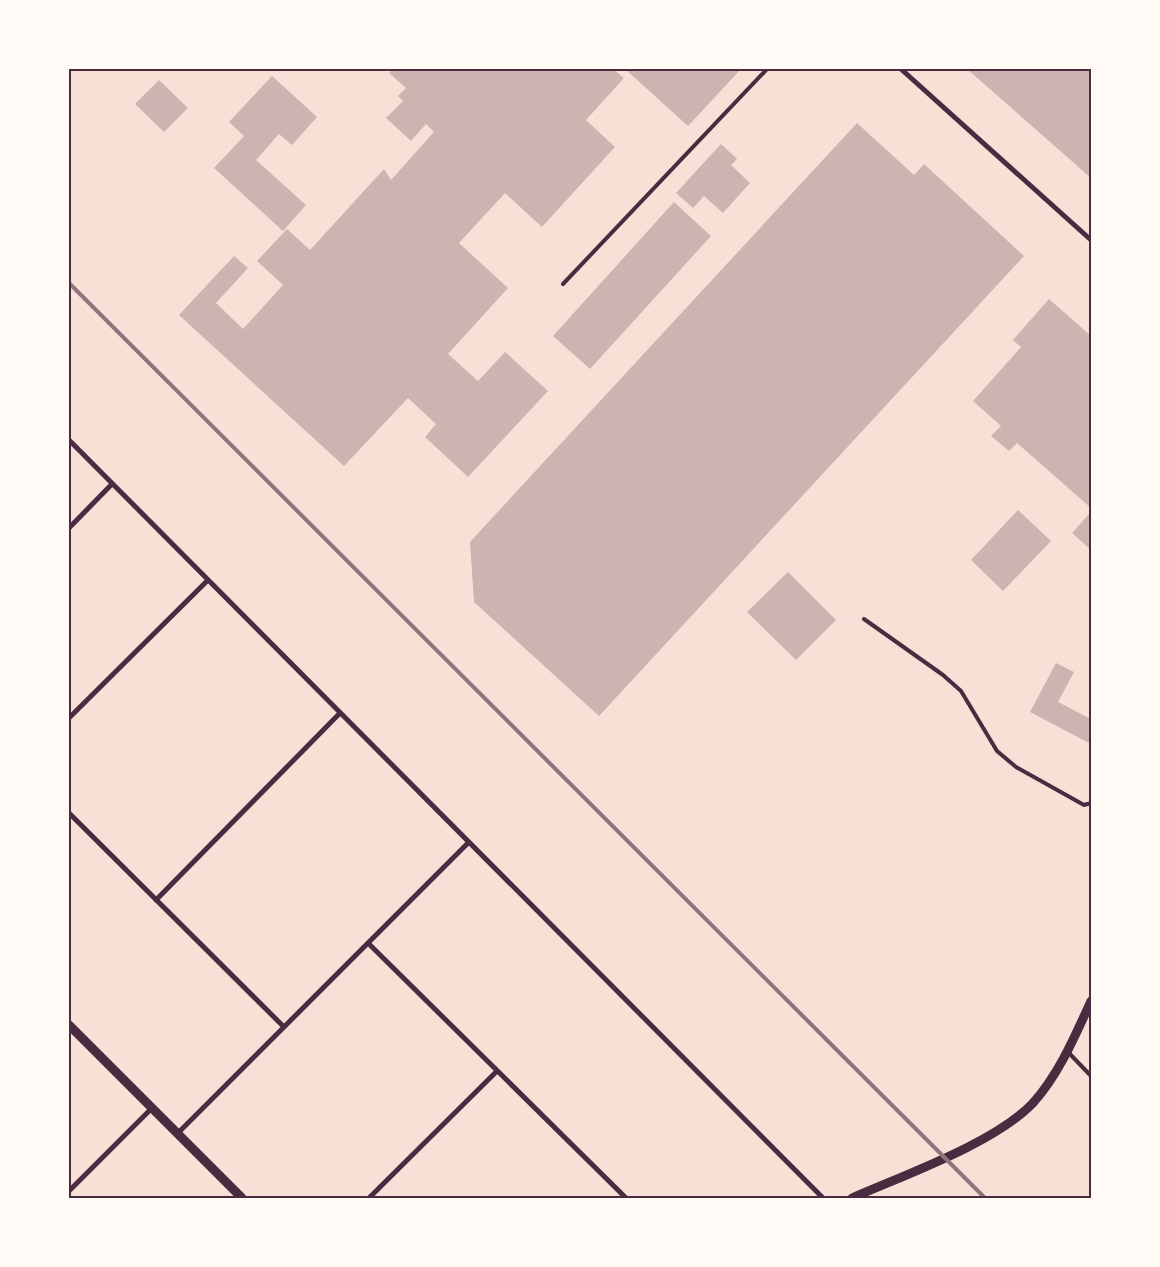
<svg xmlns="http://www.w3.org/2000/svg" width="1160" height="1267" viewBox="0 0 1160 1267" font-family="'PT Sans Narrow',sans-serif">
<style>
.building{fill:#ccb4b1}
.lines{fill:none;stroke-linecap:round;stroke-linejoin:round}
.service{stroke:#4a2c40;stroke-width:4}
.minor{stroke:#4a2c40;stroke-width:5}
.tertiary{stroke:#4a2c40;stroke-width:9}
.rail{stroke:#8f747c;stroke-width:4}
.neatline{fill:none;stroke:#4a2c40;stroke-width:2}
</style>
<rect width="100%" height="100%" fill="#f7e1d7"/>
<path class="building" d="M393,69H613L624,78L586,120L615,147L542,227L505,193L459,243L508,288L448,354L478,381L505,352L548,391L468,477L425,437L436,424L408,398L344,466L179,315L234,256L248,268L216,303L243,329L283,285L257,261L287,229L310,250L384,169L391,180L434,132L426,124L411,141L386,118L403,101L398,96L406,88L389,73Z
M625,69H741L688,126Z
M967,69H1091V178Z
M272,76L317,117L292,145L279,134L256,160L306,205L283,231L214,168L244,136L229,122Z
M159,80L188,108L164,132L135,104Z
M857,123L914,175L924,164L1024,256L599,716L474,602L470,542Z
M721,144L737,159L731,165L750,183L723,213L704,196L693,208L676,193Z
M674,202L711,236L590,369L553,336Z
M1049,299L1091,336V508L1017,443L1009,451L991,436L1001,426L973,401L1021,347L1013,340Z
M1018,510L1051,541L1003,591L971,560Z
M1090,513L1091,514V550L1072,533Z
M788,572L836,620L796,660L747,612Z
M1056,663L1074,672L1058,702L1091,719V744L1030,712Z"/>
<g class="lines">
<path class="service" d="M563,284L767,69
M864,619L943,675L961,691L997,751L1016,767L1084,805L1091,803
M1068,1052L1091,1076"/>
<path class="minor" d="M901,69L1091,240
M69,440L823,1198
M69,528L112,484
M69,718L208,580
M69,813L284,1027
M156,900L340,713
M368,943L626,1198
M177,1134L469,842
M69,1191L152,1108
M369,1198L497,1071"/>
<path class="tertiary" d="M69,1025L242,1198
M852,1198C904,1175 995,1143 1033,1103C1059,1074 1075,1036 1091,1001"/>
<path class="rail" d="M69,283L985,1198"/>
</g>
<rect width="1160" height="1267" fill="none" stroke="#fffaf5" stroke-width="140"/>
<rect x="70" y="70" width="1020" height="1127" class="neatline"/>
</svg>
